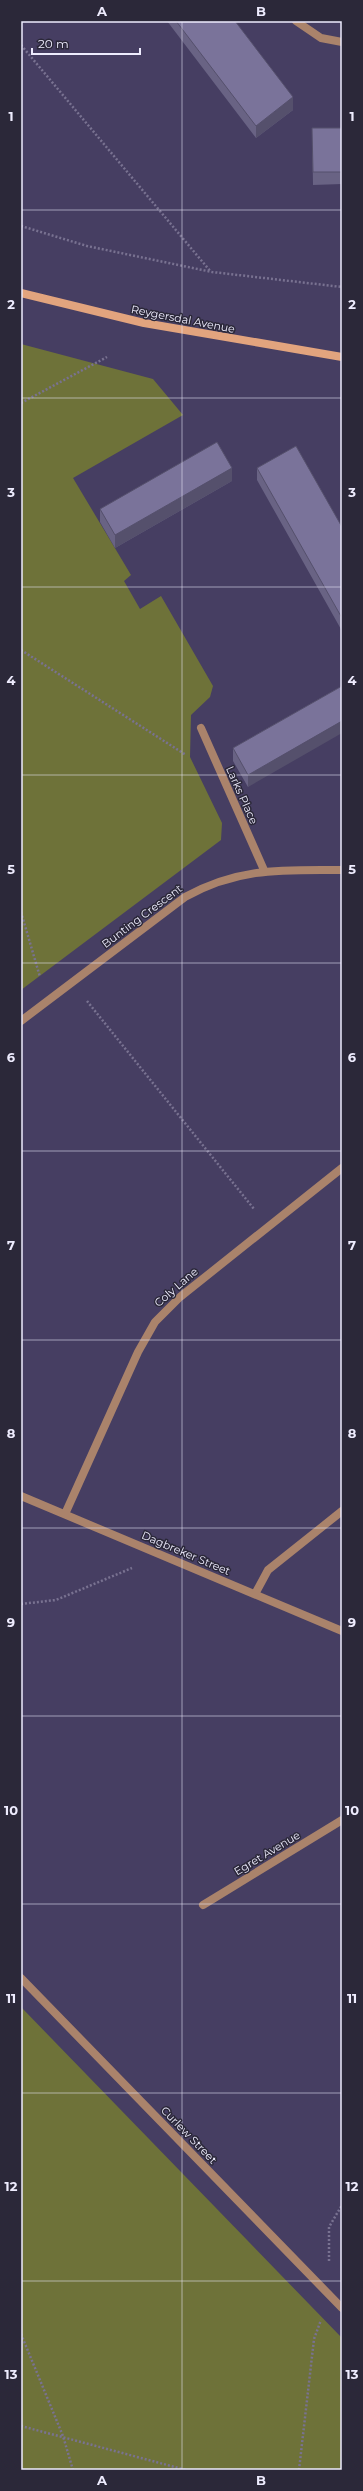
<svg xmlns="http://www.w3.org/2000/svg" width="363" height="2491" viewBox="0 0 363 2491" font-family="Montserrat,sans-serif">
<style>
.green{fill:#6e7239}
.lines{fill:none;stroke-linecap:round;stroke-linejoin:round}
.path{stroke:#797291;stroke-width:2.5;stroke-dasharray:2 2;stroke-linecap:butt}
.service{stroke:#aa836b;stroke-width:8}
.minor{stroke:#aa836b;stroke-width:8}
.secondary{stroke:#e2a47e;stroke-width:8}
.wall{fill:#696384}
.shaded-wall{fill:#55506c}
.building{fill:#7a739a;stroke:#55506c}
.grid{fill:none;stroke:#eeecfe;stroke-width:1;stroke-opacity:0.55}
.labels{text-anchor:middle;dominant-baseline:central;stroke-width:3;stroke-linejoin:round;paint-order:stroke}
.street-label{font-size:11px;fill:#eeecfe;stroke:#2b2839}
.neatline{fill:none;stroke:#eeecfe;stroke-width:1.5}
.grid-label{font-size:13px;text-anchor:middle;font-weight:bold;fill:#eeecfe}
</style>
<rect width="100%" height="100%" fill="#463e62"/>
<path class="green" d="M21,344L153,379L183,415L73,478L131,575L124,581L140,609L161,596L213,686L210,697L191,715L190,757L222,823L221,840L21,990Z
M21,2007L342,2338V2470H21Z"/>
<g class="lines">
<path class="path" d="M21,45L211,272
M21,226L87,246L212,272L342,287
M21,403L107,357
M21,650L186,755
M21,912L40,977
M87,1001L254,1209
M21,1604L56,1600L132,1568
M329,2261V2227L342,2205
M21,2334L63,2436L73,2470
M21,2426L186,2470
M299,2470L314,2339L321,2320"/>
<path class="service" d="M296,21L321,38L342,42"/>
<path class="minor" d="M201,728L264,870
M21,1021L185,897C239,867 283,870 342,870
M21,1496L342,1631
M65,1514L138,1352L155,1322L180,1297L342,1168
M255,1594L268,1570L342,1511
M203,1905L342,1820
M21,1978L342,2308"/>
<path class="secondary" d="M21,293L144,323L342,357"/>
</g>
<path class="wall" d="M167,21H235L293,110L256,138Z
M312,128H342V184L313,185Z
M257,468L342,527V631L257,480Z
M232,481L115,548L100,522V509Z
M342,686L248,787L233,761V748Z"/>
<path class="shaded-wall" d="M293,97V110L256,138V126Z
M232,468V481L115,548V535Z
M342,721V733L248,787V775Z"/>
<path class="building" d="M176,21H235L293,97L256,126Z
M312,128H342V172H313Z
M217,442L232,468L115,535L100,509Z
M296,446L342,527V618L257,468Z
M342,686V721L248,775L233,748Z"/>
<path class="grid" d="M182,21V2470M21,210H342M21,398H342M21,587H342M21,775H342M21,963H342M21,1151H342M21,1340H342M21,1528H342M21,1716H342M21,1904H342M21,2093H342M21,2281H342"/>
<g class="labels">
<g class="street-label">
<text transform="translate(183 319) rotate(11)">Reygersdal Avenue</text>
<text transform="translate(242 795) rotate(66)">Larks Place</text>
<text transform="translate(142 916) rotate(-37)">Bunting Crescent</text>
<text transform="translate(176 1287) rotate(-41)">Coly Lane</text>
<text transform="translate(186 1553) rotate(23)">Dagbreker Street</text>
<text transform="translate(267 1853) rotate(-31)">Egret Avenue</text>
<text transform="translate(189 2135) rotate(46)">Curlew Street</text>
</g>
</g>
<rect width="363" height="2491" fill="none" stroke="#2b2839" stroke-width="44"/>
<path d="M32 48v6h108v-6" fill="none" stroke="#eeecfe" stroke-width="2"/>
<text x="38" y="48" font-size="12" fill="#eeecfe" stroke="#2b2839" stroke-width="3" paint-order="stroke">20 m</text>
<rect x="22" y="22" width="319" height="2447" class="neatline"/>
<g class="grid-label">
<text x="102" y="16">A</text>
<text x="261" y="16">B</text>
<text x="11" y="121">1</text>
<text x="352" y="121">1</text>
<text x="11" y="309">2</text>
<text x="352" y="309">2</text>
<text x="11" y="497">3</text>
<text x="352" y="497">3</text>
<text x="11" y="685">4</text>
<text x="352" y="685">4</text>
<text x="11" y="874">5</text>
<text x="352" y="874">5</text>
<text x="11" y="1062">6</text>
<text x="352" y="1062">6</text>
<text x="11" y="1250">7</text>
<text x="352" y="1250">7</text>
<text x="11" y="1438">8</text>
<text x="352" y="1438">8</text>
<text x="11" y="1627">9</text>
<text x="352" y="1627">9</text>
<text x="11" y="1815">10</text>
<text x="352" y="1815">10</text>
<text x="11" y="2003">11</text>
<text x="352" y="2003">11</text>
<text x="11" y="2191">12</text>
<text x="352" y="2191">12</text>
<text x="11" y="2379">13</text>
<text x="352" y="2379">13</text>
<text x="102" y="2485">A</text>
<text x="261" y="2485">B</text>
</g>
</svg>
